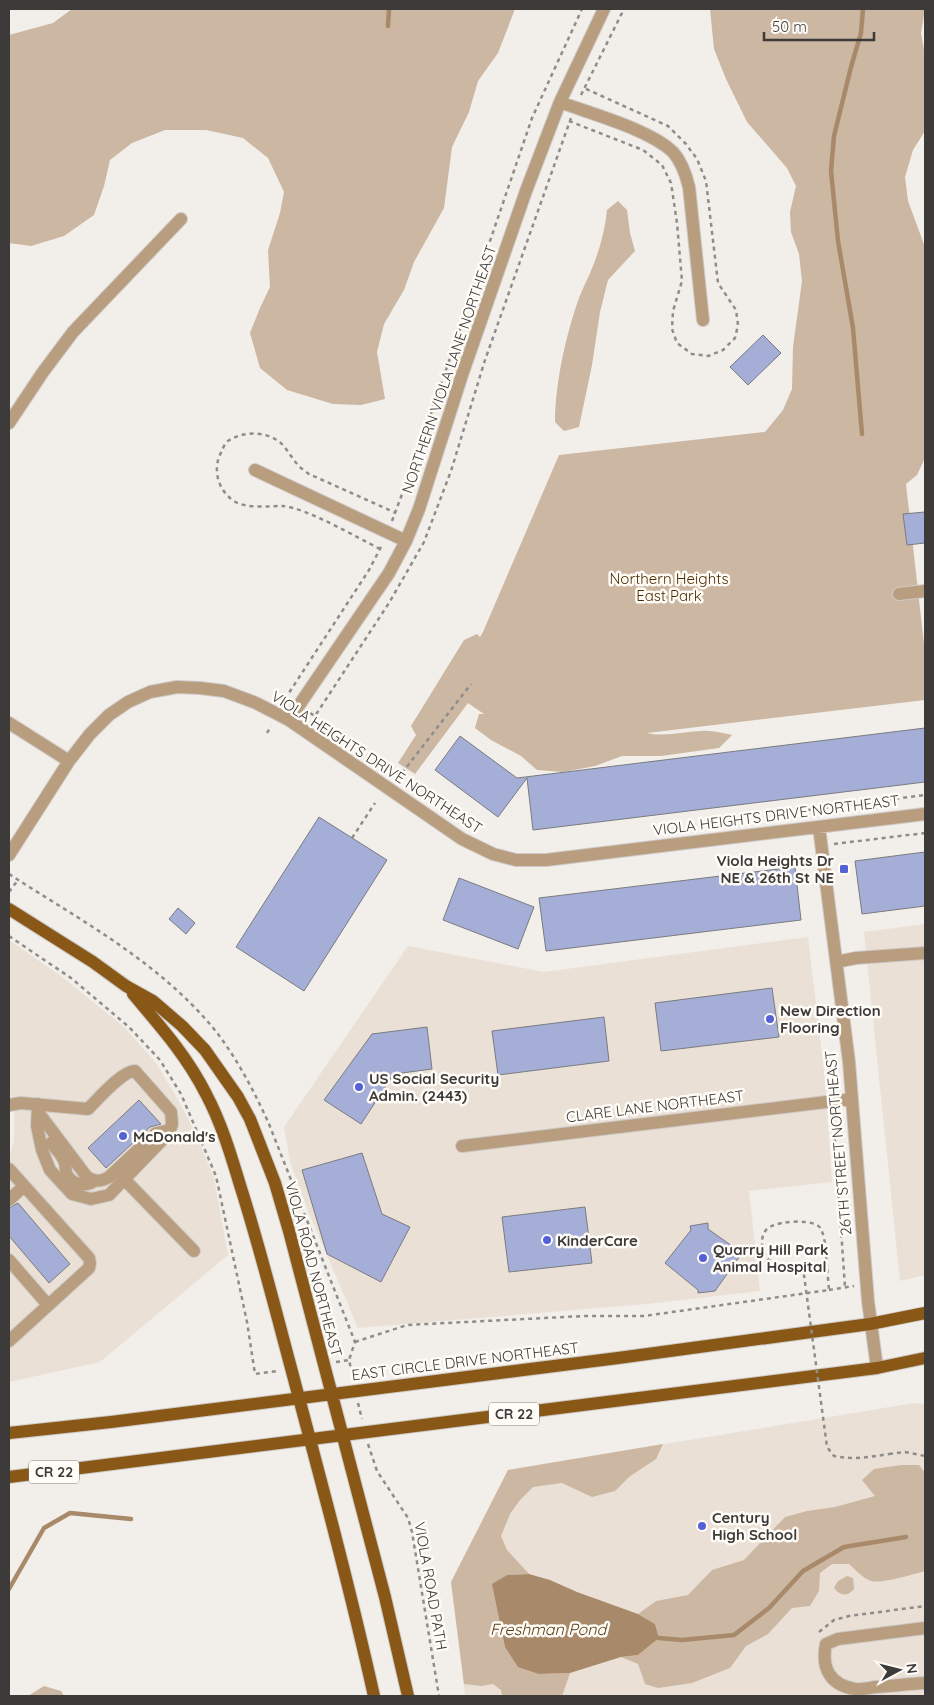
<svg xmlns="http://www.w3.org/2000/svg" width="934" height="1705" viewBox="0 0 934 1705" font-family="Quicksand,sans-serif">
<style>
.built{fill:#eae0d6}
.green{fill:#ccb7a2}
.water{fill:#a88a6a}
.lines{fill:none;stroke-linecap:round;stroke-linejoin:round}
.stream{stroke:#a88a6a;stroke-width:4.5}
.building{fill:#a5aed6;stroke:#7a7b80}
.minor-casing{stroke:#cecac7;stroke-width:14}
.major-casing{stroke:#cecac7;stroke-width:14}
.path{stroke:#8f8d8a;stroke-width:2.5;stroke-dasharray:4 4;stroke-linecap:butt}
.minor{stroke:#b99d7f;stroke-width:12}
.major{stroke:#895816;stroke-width:12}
.path-bridge{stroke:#8f8d8a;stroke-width:2.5;stroke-dasharray:4 4;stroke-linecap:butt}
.poi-dot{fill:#5461d7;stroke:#fffcf8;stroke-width:2}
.labels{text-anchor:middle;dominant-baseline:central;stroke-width:5;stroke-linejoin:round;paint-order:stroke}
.shield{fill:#fffcf8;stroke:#767572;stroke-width:1}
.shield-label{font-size:14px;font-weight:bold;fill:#3c3b39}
.street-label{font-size:15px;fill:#3c3b39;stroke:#fffcf8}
.park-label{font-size:15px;fill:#4b2c00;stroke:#fffcf8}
.poi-label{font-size:15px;font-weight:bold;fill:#3c3b39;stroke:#fffcf8;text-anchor:start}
.water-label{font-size:16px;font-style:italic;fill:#593a11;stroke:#fffcf8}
</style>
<rect width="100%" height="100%" fill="#f2eeea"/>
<path class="built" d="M925,924V1275L900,1281L864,932Z
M808,937L825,1080L832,1182L749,1191L760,1291L647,1304L358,1328L308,1211L290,1161L284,1127L408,946L544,972Z
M9,940L65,979L125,1028L156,1063L176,1096L195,1132L214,1178L228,1255L100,1362L9,1382V1156L14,1141V1112L9,1089Z
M914,1403L925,1404V1696H464L465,1694L451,1582L508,1470Z"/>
<path class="green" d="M72,9H515L498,53L478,81L469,112L452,147L444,208L414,262L404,290L384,324L377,352L385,399L361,405L333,404L287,390L260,368L250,333L260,308L270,287L268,250L280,213L284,192L268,158L243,138L206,130H165L132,143L110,160L104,186L94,215L64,236L31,246L9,243V35L53,23Z
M710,9H925L921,33L925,56V131L913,150L905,177L908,201L925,247V458L917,475L906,484L925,653V700L647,733C663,737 683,732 701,731C712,730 722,733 732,735L719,748L661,756H622L595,766L563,772L537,770L521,756L491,740L475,728L479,714H484L468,703L415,774L398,763L416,735L411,726L464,640L477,634L480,637L483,632L559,455L765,432L783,410L792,389L793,347L802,281L799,254L791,232L790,212L796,186L787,168L747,122L726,79L714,49Z
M618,201L627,210L630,233L635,251L608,280L600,312L592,365L579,427L564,431L555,422C555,383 566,335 579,298C583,287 589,277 593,266C600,248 605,230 607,210Z
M663,1444L656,1459L629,1477L615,1491L592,1497L562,1483L533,1487L520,1500L510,1514L501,1536L507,1550L529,1574L507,1575L493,1584L505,1647L539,1674L570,1673L562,1696H502L501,1690L493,1684L481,1686L464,1684L451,1582L508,1470Z
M901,1465H919L925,1473V1571C914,1574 881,1584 871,1581C862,1578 855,1569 849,1564H832L820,1573L819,1591L810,1606L792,1608L768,1634L746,1646L730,1668L692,1683L658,1688L645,1684L638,1664L621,1657L638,1655L659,1638L655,1624L638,1614L656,1601L688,1595L712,1570L744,1560L785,1517L807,1511L835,1507L875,1496L862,1480L874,1469Z
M847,1576L853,1578L854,1589C847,1597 840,1596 834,1588L838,1581Z
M44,1686L61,1691L64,1696H28Z"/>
<path class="water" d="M529,1574L550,1580L577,1592L638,1614L655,1624L659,1638L638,1655L621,1657L570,1673L539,1674L518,1667L505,1647L492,1584L507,1575Z"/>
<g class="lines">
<path class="stream" d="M388,26L389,9
M862,434L853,328L838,241L831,171L834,136L851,67L861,33L863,9
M9,1589L44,1528L70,1513L131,1519
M659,1638L682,1640L734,1635L769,1608L803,1571L844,1547L906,1537"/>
</g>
<path class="building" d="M763,335L781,353L748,385L730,367Z
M925,512V543L907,545L903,514Z
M925,728V782L533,830L527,778L498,817L435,770L460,736L517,778Z
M319,817L387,860L304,991L236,947Z
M925,852V906L862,914L855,861Z
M795,867L801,920L546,951L539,898Z
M459,878L534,907L518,949L443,920Z
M178,908L195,923L186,934L169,919Z
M772,988L779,1037L661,1051L655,1003Z
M604,1017L609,1061L498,1075L492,1031Z
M427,1027L432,1069L394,1074L361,1124L324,1100L372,1034Z
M139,1100L161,1124L150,1127L106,1168L88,1148Z
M362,1153L382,1214L410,1227L381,1282L327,1254L302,1170Z
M18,1203L70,1264L49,1283L9,1236V1208Z
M585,1207L592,1263L509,1272L502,1217Z
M708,1223V1229L742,1253L715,1291L698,1293V1290L665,1263L691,1230L690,1226Z"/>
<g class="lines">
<defs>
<path id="minor" d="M560,102C591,114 649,129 673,152C682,162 686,175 689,187L703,320
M9,423L43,372L73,332L181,219
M255,470L406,541
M899,594L925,591
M289,720L389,573L406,541L419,509L462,375L526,191L560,102L604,9
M9,723L69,761
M819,827L849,1062L868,1301L877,1368
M9,855L69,761L90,734L109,715L128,702L150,692L177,687L200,688L224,691L256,703L289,720L462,839L493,854L516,860H546L925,814
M836,962L856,958L925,953
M9,1105L21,1103L88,1109C98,1099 122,1071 135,1071L171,1112L172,1124L169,1133L109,1195L91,1199L72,1194L50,1170L42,1150L37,1126L38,1104
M38,1112L87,1177C95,1182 101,1182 109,1177L156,1133L170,1130
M51,1143C56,1149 63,1156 65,1163C66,1167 65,1171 67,1175C72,1185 86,1187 94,1181
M462,1146L851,1099
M9,1169L89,1258L90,1263L89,1268L9,1341
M124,1179L194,1251
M9,1200L24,1186
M9,1260L48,1305
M925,1628L838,1639L826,1644C821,1668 830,1685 855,1689C861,1690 869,1688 875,1687C892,1686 908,1684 925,1683"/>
<path id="major" d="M9,909L93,962L126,986L153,1001L182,1026L205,1050L238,1097L250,1119L275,1183L289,1231L385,1597L408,1696
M133,994C160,1026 187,1056 206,1094C221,1122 231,1155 240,1185C256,1235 269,1285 282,1334C314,1455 347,1575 374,1696
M9,1433L111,1422L618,1358L870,1324L925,1313
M9,1477L877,1368L925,1358"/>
</defs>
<use href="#minor" class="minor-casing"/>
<use href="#major" class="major-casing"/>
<path class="path" d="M581,95L624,9
M569,121L643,150L662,165L671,183L677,223L682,281L673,311L672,329L677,343L692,354L708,356L723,350L735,338L738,325L736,310L718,283L706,181L697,159L686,144L668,126L584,88
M392,521L420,446L532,118L582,9
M380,549C358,538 305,507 282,506C269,506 246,509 234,501C217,490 212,467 222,451C223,448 225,443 228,441C241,432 261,431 275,439C285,444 290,456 297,464C300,468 305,471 309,474L396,513
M285,699L369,570L382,545
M310,713L315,716L389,603L424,542L451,471L485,360L571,118
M267,733L271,726
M402,773L471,684
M800,811L925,795
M352,838L375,803
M834,844L925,833
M9,874C80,920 159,962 214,1029C237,1058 254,1091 269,1124L355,1342L349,1360L353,1378
M9,892L18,880
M9,936L71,978L129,1027L160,1060L181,1094L216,1176L247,1322L255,1374L278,1371
M833,1114L845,1287
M829,1290L854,1286
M355,1342L407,1325L584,1316H644L829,1290L827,1267
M336,1362L349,1360
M358,1403L362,1419
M368,1444L377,1471L408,1518L412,1532L439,1696
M889,1454L905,1452L925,1456
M819,1632L834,1620L849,1616L925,1606"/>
<use href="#minor" class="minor"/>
<use href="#major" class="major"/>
<path class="path-bridge" d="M827,1267C826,1255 826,1240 821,1229C816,1218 779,1221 770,1227C764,1230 762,1236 762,1243C762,1247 764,1254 767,1258C775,1268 790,1260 804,1275L827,1447L834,1456C853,1460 870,1457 889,1454"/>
</g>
<g class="poi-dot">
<rect x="839" y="864" width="10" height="10" rx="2.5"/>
<circle cx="770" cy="1019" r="5"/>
<circle cx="359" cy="1087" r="5"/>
<circle cx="123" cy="1136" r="5"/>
<circle cx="547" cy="1240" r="5"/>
<circle cx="703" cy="1258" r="5"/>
<circle cx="702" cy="1526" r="5"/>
</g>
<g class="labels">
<g class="shield">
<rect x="489" y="1402.5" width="50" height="23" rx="4"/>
<rect x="29" y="1460.5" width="50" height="23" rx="4"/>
</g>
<g class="shield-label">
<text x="514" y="1414">CR 22</text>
<text x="54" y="1472">CR 22</text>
</g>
<g class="street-label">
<text transform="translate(449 369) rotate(-71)">NORTHERN VIOLA LANE NORTHEAST</text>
<text transform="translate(377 762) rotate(33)">VIOLA HEIGHTS DRIVE NORTHEAST</text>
<text transform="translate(776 815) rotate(-7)">VIOLA HEIGHTS DRIVE NORTHEAST</text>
<text transform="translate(655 1106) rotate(-7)">CLARE LANE NORTHEAST</text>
<text transform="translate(838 1143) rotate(-95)">26TH STREET NORTHEAST</text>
<text transform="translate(314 1269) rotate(75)">VIOLA ROAD NORTHEAST</text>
<text transform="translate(465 1361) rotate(-7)">EAST CIRCLE DRIVE NORTHEAST</text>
<text transform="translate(431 1586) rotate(80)">VIOLA ROAD PATH</text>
</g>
<g class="park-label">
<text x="669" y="578">Northern Heights<tspan x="669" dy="17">East Park</tspan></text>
</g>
<g class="poi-label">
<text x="834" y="860" text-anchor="end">Viola Heights Dr<tspan x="834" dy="17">NE &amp; 26th St NE</tspan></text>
<text x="780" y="1010">New Direction<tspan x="780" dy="17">Flooring</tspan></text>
<text x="369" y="1078">US Social Security<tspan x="369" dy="17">Admin. (2443)</tspan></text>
<text x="133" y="1136">McDonald's</text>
<text x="557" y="1240">KinderCare</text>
<text x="713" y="1249">Quarry Hill Park<tspan x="713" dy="17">Animal Hospital</tspan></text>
<text x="712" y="1517">Century<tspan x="712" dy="17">High School</tspan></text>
</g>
<g class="water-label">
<text x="548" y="1629">Freshman Pond</text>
</g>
</g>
<rect width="934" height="1705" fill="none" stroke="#3c3b39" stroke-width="20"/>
<g transform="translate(899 1670) rotate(83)" stroke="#fffcf8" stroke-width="4" paint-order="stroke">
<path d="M0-4L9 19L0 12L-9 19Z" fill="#3c3b39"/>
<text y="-8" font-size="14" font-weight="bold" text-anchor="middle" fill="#3c3b39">N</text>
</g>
<path d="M764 32v8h110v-8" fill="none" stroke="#3c3b39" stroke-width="2.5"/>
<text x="772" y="32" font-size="15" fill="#3c3b39" stroke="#fffcf8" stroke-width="4" paint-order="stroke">50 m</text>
</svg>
